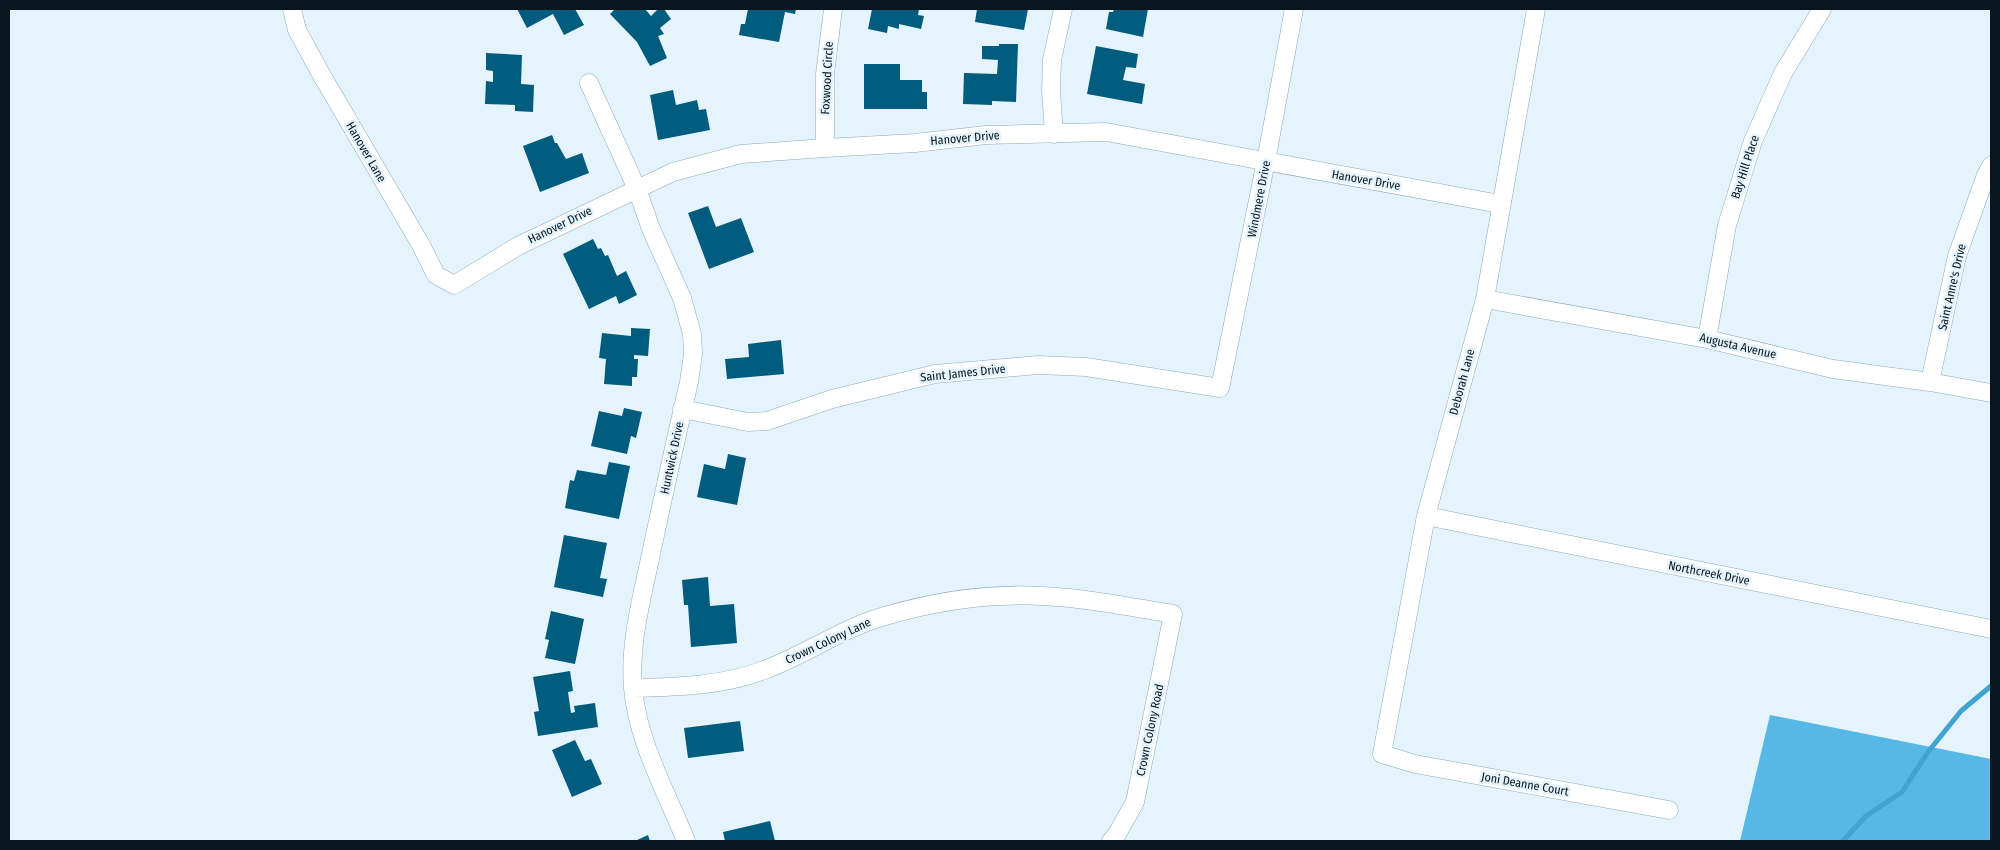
<svg xmlns="http://www.w3.org/2000/svg" width="2000" height="850" viewBox="0 0 2000 850" font-family="'Fira Sans Condensed',sans-serif">
<style>
.forest{fill:#57b8e6}
.lines{fill:none;stroke-linecap:round;stroke-linejoin:round}
.stream{stroke:#40a3d0;stroke-width:5}
.building{fill:#025c7d}
.minor-casing{stroke:#87abbe;stroke-width:19}
.minor{stroke:#fff;stroke-width:18}
.labels{text-anchor:middle;dominant-baseline:central;stroke-width:5;stroke-linejoin:round;paint-order:stroke}
.street-label{font-size:12px;fill:#07151c;stroke:#e5f4fc}
</style>
<rect width="100%" height="100%" fill="#e5f4fc"/>
<path class="forest" d="M1770,715L1991,759V841H1740Z"/>
<g class="lines">
<path class="stream" d="M1843,841L1866,816L1902,792L1928,752L1961,711L1991,686"/>
</g>
<path class="building" d="M517,9H575L584,25L564,35L553,14L527,28Z
M615,9H645L651,16L658,9H664L671,19L660,28L664,34L658,36L667,58L650,66L637,42L610,14Z
M748,9H796L795,14L785,12L779,42L739,35L741,24H745Z
M872,9H919L918,15L924,16L921,29L899,24V29L888,26L887,33L868,29Z
M977,9H1028L1024,30L975,22Z
M1114,9H1148L1143,37L1106,29L1109,12H1113Z
M999,44H1018L1016,102L992,101V105L963,104L964,73L997,74L998,60L982,59V46H999Z
M1096,46L1138,54L1136,68L1126,67L1123,80L1145,84L1142,104L1087,94Z
M486,53L522,55L521,84L534,85L533,112L515,111V105L485,104L486,81L493,82V71L486,70Z
M864,64H900V80H922V92H927V109H864Z
M673,90L676,105L697,100L699,110L706,109L710,130L658,140L650,95Z
M552,135L555,143H557L566,159L582,153L589,173L540,192L523,146Z
M708,206L716,227L741,218L754,252L709,269L688,213Z
M593,239L598,249L601,248L605,256L608,255L617,276L626,271L637,295L619,304L616,296L589,309L563,254Z
M631,328L650,329L648,356L634,355V359H638L637,377H632V386L604,384L606,359L599,358L602,333L631,336Z
M781,340L784,374L727,379L725,359L749,357L748,344Z
M624,408L642,412L636,438L631,436L627,454L591,446L599,411L622,416Z
M728,454L746,458L737,505L697,497L704,464L725,469Z
M609,462L630,466L619,519L565,508L570,480L574,481L577,470L606,475Z
M564,535L607,543L600,578L607,579L603,597L554,587Z
M708,577L710,606L734,604L737,643L691,647L688,605H684L682,580Z
M551,611L584,619L575,664L545,658L549,640L545,639Z
M570,671L573,691L568,692L571,713L575,712L574,706L595,703L598,727L538,736L534,712L539,711L533,677Z
M740,721L744,751L688,758L684,728Z
M575,740L585,761L591,759L602,784L572,797L552,750Z
M770,821L775,841H725L723,832Z
M648,835L650,841H635Z"/>
<g class="lines">
<defs>
<path id="minor" d="M292,9L297,30L321,74L421,245L436,275L454,285L518,246L673,172L741,154L825,148L915,143L986,135L1106,132L1500,204
M1536,9L1485,299L1426,516L1382,754L1415,764L1669,810
M589,83L637,189L651,229L682,298L692,334L693,354L689,382C676,438 664,493 652,549C643,594 629,641 633,688C638,743 666,791 686,841
M1054,134L1051,91L1052,60L1063,9
M825,148V74L833,9
M1485,299L1707,339L1833,369L1930,382L1991,393
M1707,339L1727,225L1753,141L1783,73L1822,9
M1930,382L1957,256L1986,175L1991,166
M682,409L748,422L767,421L832,399L935,374L1038,365L1086,367L1220,388L1266,161L1294,9
M1426,516L1991,629
M633,688C676,687 723,686 764,670C805,655 842,628 885,616C936,601 989,593 1042,596C1086,598 1130,607 1173,614L1135,802L1117,834L1111,841"/>
</defs>
<use href="#minor" class="minor-casing"/>
<use href="#minor" class="minor"/>
</g>
<g class="labels">
<g class="street-label">
<text transform="translate(827 78) rotate(-87)">Foxwood Circle</text>
<text transform="translate(965 138) rotate(-5)">Hanover Drive</text>
<text transform="translate(366 152) rotate(60)">Hanover Lane</text>
<text transform="translate(1745 167) rotate(-72)">Bay Hill Place</text>
<text transform="translate(1366 180) rotate(10)">Hanover Drive</text>
<text transform="translate(1259 199) rotate(-79)">Windmere Drive</text>
<text transform="translate(560 225) rotate(-26)">Hanover Drive</text>
<text transform="translate(1952 287) rotate(-77)">Saint Anne's Drive</text>
<text transform="translate(1738 346) rotate(13)">Augusta Avenue</text>
<text transform="translate(963 373) rotate(-6)">Saint James Drive</text>
<text transform="translate(1462 382) rotate(-75)">Deborah Lane</text>
<text transform="translate(672 458) rotate(-78)">Huntwick Drive</text>
<text transform="translate(1709 573) rotate(11)">Northcreek Drive</text>
<text transform="translate(828 641) rotate(-25)">Crown Colony Lane</text>
<text transform="translate(1150 730) rotate(-78)">Crown Colony Road</text>
<text transform="translate(1525 784) rotate(10)">Joni Deanne Court</text>
</g>
</g>
<rect width="2000" height="850" fill="none" stroke="#07151c" stroke-width="20"/>
</svg>
